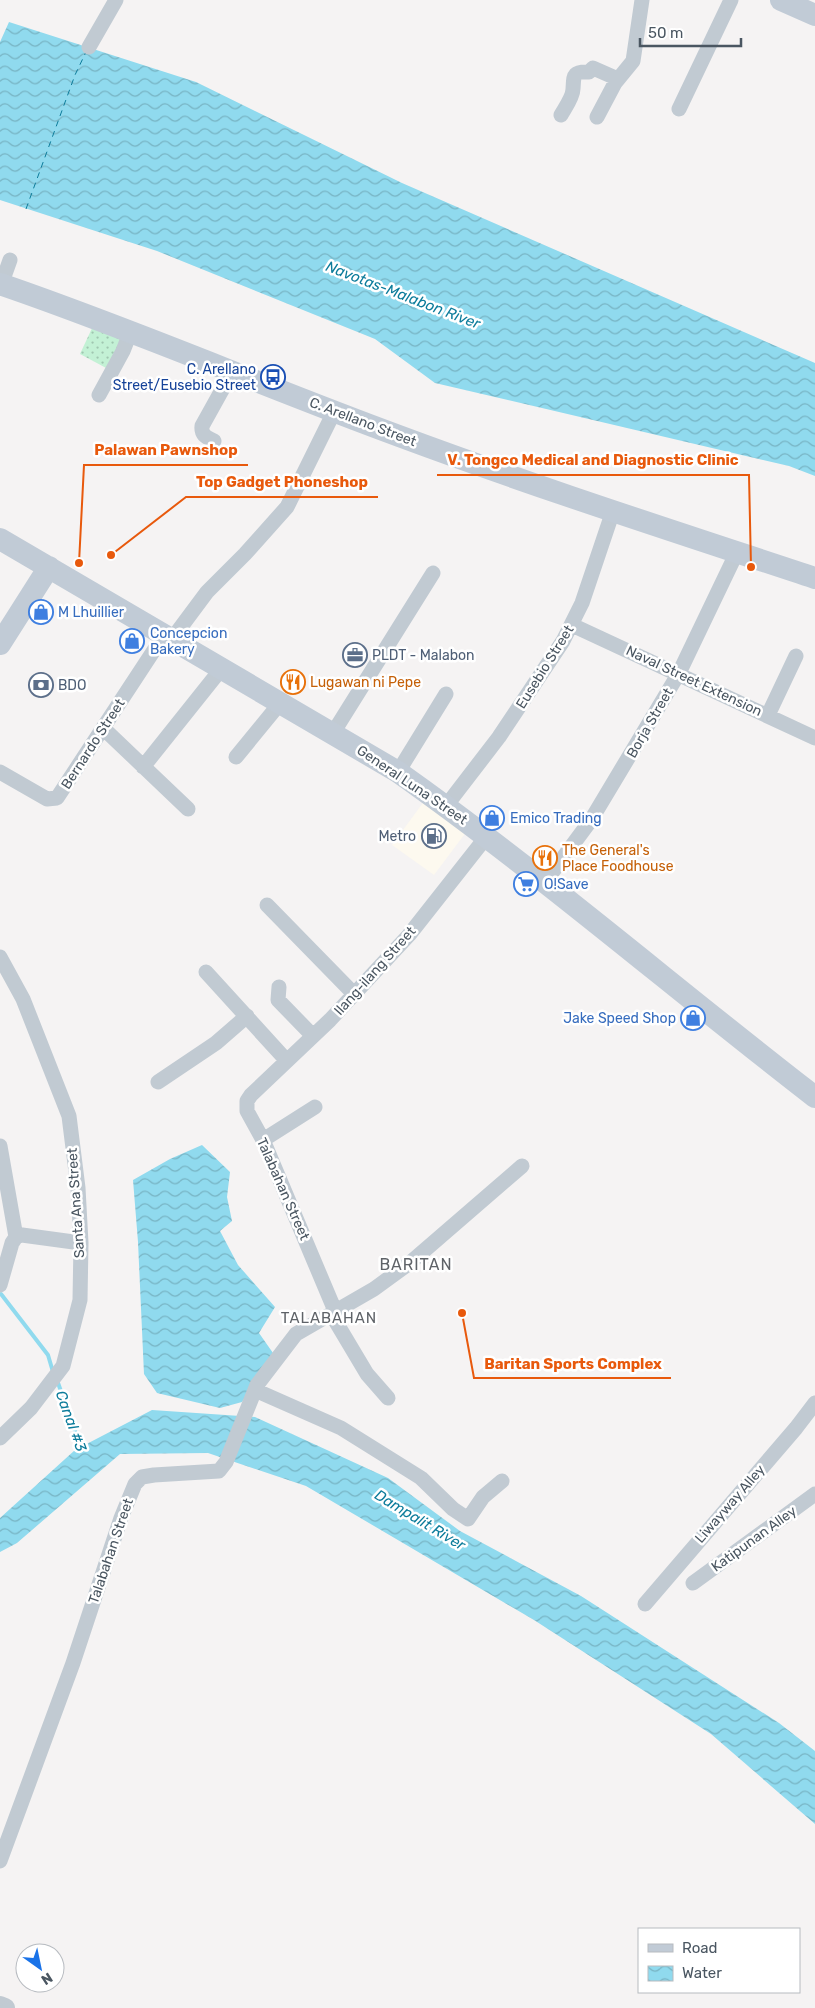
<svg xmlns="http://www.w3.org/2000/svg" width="815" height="2008" viewBox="0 0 815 2008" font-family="Rubik,sans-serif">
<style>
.commercial{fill:#fdf9ef}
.green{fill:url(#green-dots)}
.water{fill:url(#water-waves)}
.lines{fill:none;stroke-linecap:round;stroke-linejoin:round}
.stream{stroke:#90daee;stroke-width:4}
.ferry{stroke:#0c7c9b;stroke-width:1;stroke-dasharray:6 5;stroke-linecap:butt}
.minor{stroke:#c1cad2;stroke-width:15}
.tertiary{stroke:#c1cad2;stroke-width:20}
.secondary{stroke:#c1cbd6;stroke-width:22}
.labels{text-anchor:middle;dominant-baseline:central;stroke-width:5;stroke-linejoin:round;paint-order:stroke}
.transit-label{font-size:14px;fill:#164399;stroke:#fff;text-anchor:end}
.street-label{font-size:14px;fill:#4a5661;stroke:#fff}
.shop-label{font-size:14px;fill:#366cbe;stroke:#fff;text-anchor:start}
.service-label{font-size:14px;fill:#4e5e75;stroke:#fff;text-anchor:start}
.food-label{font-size:14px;fill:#c56008;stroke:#fff;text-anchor:start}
.water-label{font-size:15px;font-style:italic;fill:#0c7c9b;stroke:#fff}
.neighbourhood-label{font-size:15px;letter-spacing:1px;fill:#5f6368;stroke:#fff}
.quarter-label{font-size:16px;letter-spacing:1px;fill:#5f6368;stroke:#fff}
.leader{fill:none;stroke:#e8590c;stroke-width:2}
.callout-dot{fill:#e8590c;stroke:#fff;stroke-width:2}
.callout-label{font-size:15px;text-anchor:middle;font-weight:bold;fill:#e8590c;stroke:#fff;stroke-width:5;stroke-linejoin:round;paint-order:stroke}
</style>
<defs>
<pattern id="green-dots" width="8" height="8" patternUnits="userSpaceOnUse" patternTransform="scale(1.25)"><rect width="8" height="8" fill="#c3f1d5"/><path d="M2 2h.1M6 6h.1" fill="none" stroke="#a0c6b0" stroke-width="1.8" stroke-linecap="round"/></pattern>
<pattern id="water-waves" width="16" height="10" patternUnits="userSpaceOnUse" patternTransform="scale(1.25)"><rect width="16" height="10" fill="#90daee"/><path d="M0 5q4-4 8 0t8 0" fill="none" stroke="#78b4c4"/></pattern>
</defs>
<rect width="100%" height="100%" fill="#f5f3f3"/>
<path class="commercial" d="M425,800L467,831L434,875L392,845Z"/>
<path class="green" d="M93,326L123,338L108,369L80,354Z"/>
<path class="water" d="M9,22L196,82L402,183L815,363V476L789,466L435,383L375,339L157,251L0,200V42Z
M202,1145L230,1172L227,1197L232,1221L220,1231L238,1265L275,1307L259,1333L273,1353L242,1402L220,1408L157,1393L144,1374L138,1242L133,1180L170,1159Z
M152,1410L255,1417L388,1478L460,1531L581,1596L779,1723L815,1751V1824L711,1734L534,1620L306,1486L208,1453L120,1454L17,1543L0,1552V1518L75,1450Z"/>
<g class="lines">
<path class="stream" d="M1,1294L48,1355L53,1372
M57,1380L82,1451"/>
<path class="ferry" d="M26,209L75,75L86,52"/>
<path class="minor" d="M89,47L116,0
M679,109L731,0
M561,115C565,108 573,97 573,89C574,76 572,71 589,72L593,68L618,79
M597,117L615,83L633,61L642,0
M0,288L10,260
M99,395L123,351L130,333
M214,441C206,437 201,435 202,426L232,372
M572,625L815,738
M172,639L207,592L245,554L287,507L334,412
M768,715L796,656
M103,728L188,809
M333,733L433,573
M236,757L281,702
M143,767L222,668
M0,772L47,799L57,798L164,635
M398,772L446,694
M446,806L499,737L563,641L582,603L613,511
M545,882L591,820L679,673L737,552
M267,905L354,994
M0,957L23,999L69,1116L78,1188L81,1243L80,1300L63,1366L31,1408L0,1438
M206,972L287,1061
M279,987L278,1000L313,1036
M158,1082L216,1043L247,1016
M263,1140L315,1107
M0,1146L16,1237
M0,1285L12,1243L16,1237L22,1235L81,1243
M255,1390L341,1428L421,1478L453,1509L468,1519L483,1497L502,1481
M388,1398L367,1374L333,1317V1306L263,1140L247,1111V1101L251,1095L330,1020L409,935L487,836
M693,1583L815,1494
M645,1604L796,1428L815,1403
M0,1861L73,1663L121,1518L135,1484L142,1477L154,1475L219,1471L226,1462L257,1385L296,1334L374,1289L411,1262L522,1166"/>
<path class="tertiary" d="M0,2006L5,2008"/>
<path class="secondary" d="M781,0L815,15
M0,284C135,330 265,387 399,436C536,487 676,532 815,578
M0,539L398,772C542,874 675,989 815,1097
M0,644L49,567"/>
</g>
<defs>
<symbol id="bus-ring" viewBox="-11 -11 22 22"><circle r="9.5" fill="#fff" stroke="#1a4fb4" stroke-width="1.5"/><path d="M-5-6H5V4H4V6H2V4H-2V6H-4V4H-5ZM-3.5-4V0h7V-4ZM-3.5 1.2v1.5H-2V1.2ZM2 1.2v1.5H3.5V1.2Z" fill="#1a4fb4"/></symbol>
<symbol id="shop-ring" viewBox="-11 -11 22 22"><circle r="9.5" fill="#fff" stroke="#3f7fe0" stroke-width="1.5"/><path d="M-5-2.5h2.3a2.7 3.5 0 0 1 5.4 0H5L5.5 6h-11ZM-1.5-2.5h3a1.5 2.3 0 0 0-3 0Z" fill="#3f7fe0"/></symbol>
<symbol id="office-ring" viewBox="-11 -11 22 22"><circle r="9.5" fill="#fff" stroke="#5c6f8a" stroke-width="1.5"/><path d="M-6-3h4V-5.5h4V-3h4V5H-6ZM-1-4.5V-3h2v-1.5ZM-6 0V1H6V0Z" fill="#5c6f8a"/></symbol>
<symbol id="restaurant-ring" viewBox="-11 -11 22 22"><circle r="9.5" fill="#fff" stroke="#e8710a" stroke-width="1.5"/><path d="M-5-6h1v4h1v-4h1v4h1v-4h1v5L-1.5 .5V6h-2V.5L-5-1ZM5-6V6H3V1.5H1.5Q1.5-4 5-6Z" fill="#e8710a"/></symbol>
<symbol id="bank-ring" viewBox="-11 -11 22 22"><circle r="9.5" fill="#fff" stroke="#5c6f8a" stroke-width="1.5"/><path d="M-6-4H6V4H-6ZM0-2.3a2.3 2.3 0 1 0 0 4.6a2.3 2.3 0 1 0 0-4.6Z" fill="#5c6f8a"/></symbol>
<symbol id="fuel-ring" viewBox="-11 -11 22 22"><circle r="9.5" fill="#fff" stroke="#5c6f8a" stroke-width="1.5"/><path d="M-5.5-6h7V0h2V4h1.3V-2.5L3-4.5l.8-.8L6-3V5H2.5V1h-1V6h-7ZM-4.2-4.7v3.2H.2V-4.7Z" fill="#5c6f8a"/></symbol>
<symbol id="supermarket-ring" viewBox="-11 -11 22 22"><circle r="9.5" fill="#fff" stroke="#3f7fe0" stroke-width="1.5"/><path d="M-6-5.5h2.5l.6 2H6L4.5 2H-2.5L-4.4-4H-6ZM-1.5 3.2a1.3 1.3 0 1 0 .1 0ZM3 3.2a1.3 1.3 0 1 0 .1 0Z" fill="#3f7fe0"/></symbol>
</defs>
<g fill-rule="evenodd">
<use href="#bus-ring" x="259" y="363" width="28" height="28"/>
<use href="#shop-ring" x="27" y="598" width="28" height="28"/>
<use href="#shop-ring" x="118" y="627" width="28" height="28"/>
<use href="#office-ring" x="341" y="641" width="28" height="28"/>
<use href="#restaurant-ring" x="279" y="668" width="28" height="28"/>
<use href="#bank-ring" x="27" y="671" width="28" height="28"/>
<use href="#shop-ring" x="478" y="804" width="28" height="28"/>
<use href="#fuel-ring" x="420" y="822" width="28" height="28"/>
<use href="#restaurant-ring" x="531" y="844" width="28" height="28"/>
<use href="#supermarket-ring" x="512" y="870" width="28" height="28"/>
<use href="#shop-ring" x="679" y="1004" width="28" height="28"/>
</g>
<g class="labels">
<g class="transit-label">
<text x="256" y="369">C. Arellano<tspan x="256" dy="16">Street/Eusebio Street</tspan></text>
</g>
<g class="street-label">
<text transform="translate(363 422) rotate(21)">C. Arellano Street</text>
<text transform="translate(545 667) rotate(-58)">Eusebio Street</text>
<text transform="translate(694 681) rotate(25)">Naval Street Extension</text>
<text transform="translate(650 723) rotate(-60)">Borja Street</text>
<text transform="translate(93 744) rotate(-57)">Bernardo Street</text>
<text transform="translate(412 785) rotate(34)">General Luna Street</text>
<text transform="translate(375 971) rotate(-48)">Ilang-ilang Street</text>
<text transform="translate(283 1189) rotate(66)">Talabahan Street</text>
<text transform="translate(76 1203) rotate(-94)">Santa Ana Street</text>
<text transform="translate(730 1504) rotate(-49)">Liwayway Alley</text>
<text transform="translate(754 1539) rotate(-36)">Katipunan Alley</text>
<text transform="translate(111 1551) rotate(-71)">Talabahan Street</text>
</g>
<g class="shop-label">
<text x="58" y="612">M Lhuillier</text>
<text x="150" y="633">Concepcion<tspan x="150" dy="16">Bakery</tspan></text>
<text x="510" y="818">Emico Trading</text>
<text x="544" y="884">O!Save</text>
<text x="676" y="1018" text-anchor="end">Jake Speed Shop</text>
</g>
<g class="service-label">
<text x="372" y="655">PLDT - Malabon</text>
<text x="58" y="685">BDO</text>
<text x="416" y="836" text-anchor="end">Metro</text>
</g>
<g class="food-label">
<text x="310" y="682">Lugawan ni Pepe</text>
<text x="562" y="850">The General's<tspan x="562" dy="16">Place Foodhouse</tspan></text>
</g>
<g class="water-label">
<text transform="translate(403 295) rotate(21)">Navotas-Malabon River</text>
<text transform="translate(71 1421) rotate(70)">Canal #3</text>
<text transform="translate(420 1520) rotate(31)">Dampalit River</text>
</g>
<g class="neighbourhood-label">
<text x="329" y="1318">TALABAHAN</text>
</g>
<g class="quarter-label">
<text x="416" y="1264">BARITAN</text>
</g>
</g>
<path class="leader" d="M79 563L84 465H248M751 567L749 475H437M111 555L186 497H378M462 1313L474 1378H671"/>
<g class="callout-dot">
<circle cx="79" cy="563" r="5"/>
<circle cx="751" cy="567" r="5"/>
<circle cx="111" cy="555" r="5"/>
<circle cx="462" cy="1313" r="5"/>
</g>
<g class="callout-label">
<text x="166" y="455">Palawan Pawnshop</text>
<text x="593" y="465">V. Tongco Medical and Diagnostic Clinic</text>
<text x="282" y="487">Top Gadget Phoneshop</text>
<text x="573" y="1369">Baritan Sports Complex</text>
</g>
<rect x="638" y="1928" width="162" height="65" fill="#ffffff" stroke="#b7bbc0"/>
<rect x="648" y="1944" width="25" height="8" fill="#c1cbd6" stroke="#b7bbc0"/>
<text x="682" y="1953" font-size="15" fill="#4a5661">Road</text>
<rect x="648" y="1966" width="25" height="15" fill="url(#water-waves)" stroke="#b7bbc0"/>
<text x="682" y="1978" font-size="15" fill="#4a5661">Water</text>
<g transform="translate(40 1968) rotate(147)"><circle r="24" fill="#ffffff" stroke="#b7bbc0"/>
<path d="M0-4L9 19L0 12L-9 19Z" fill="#1a73e8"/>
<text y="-8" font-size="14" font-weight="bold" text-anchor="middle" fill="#4a5661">N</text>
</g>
<path d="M640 38v8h101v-8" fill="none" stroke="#4a5661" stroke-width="2.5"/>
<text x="648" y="38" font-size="15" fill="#4a5661" stroke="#ffffff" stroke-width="4" paint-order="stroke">50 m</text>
</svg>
